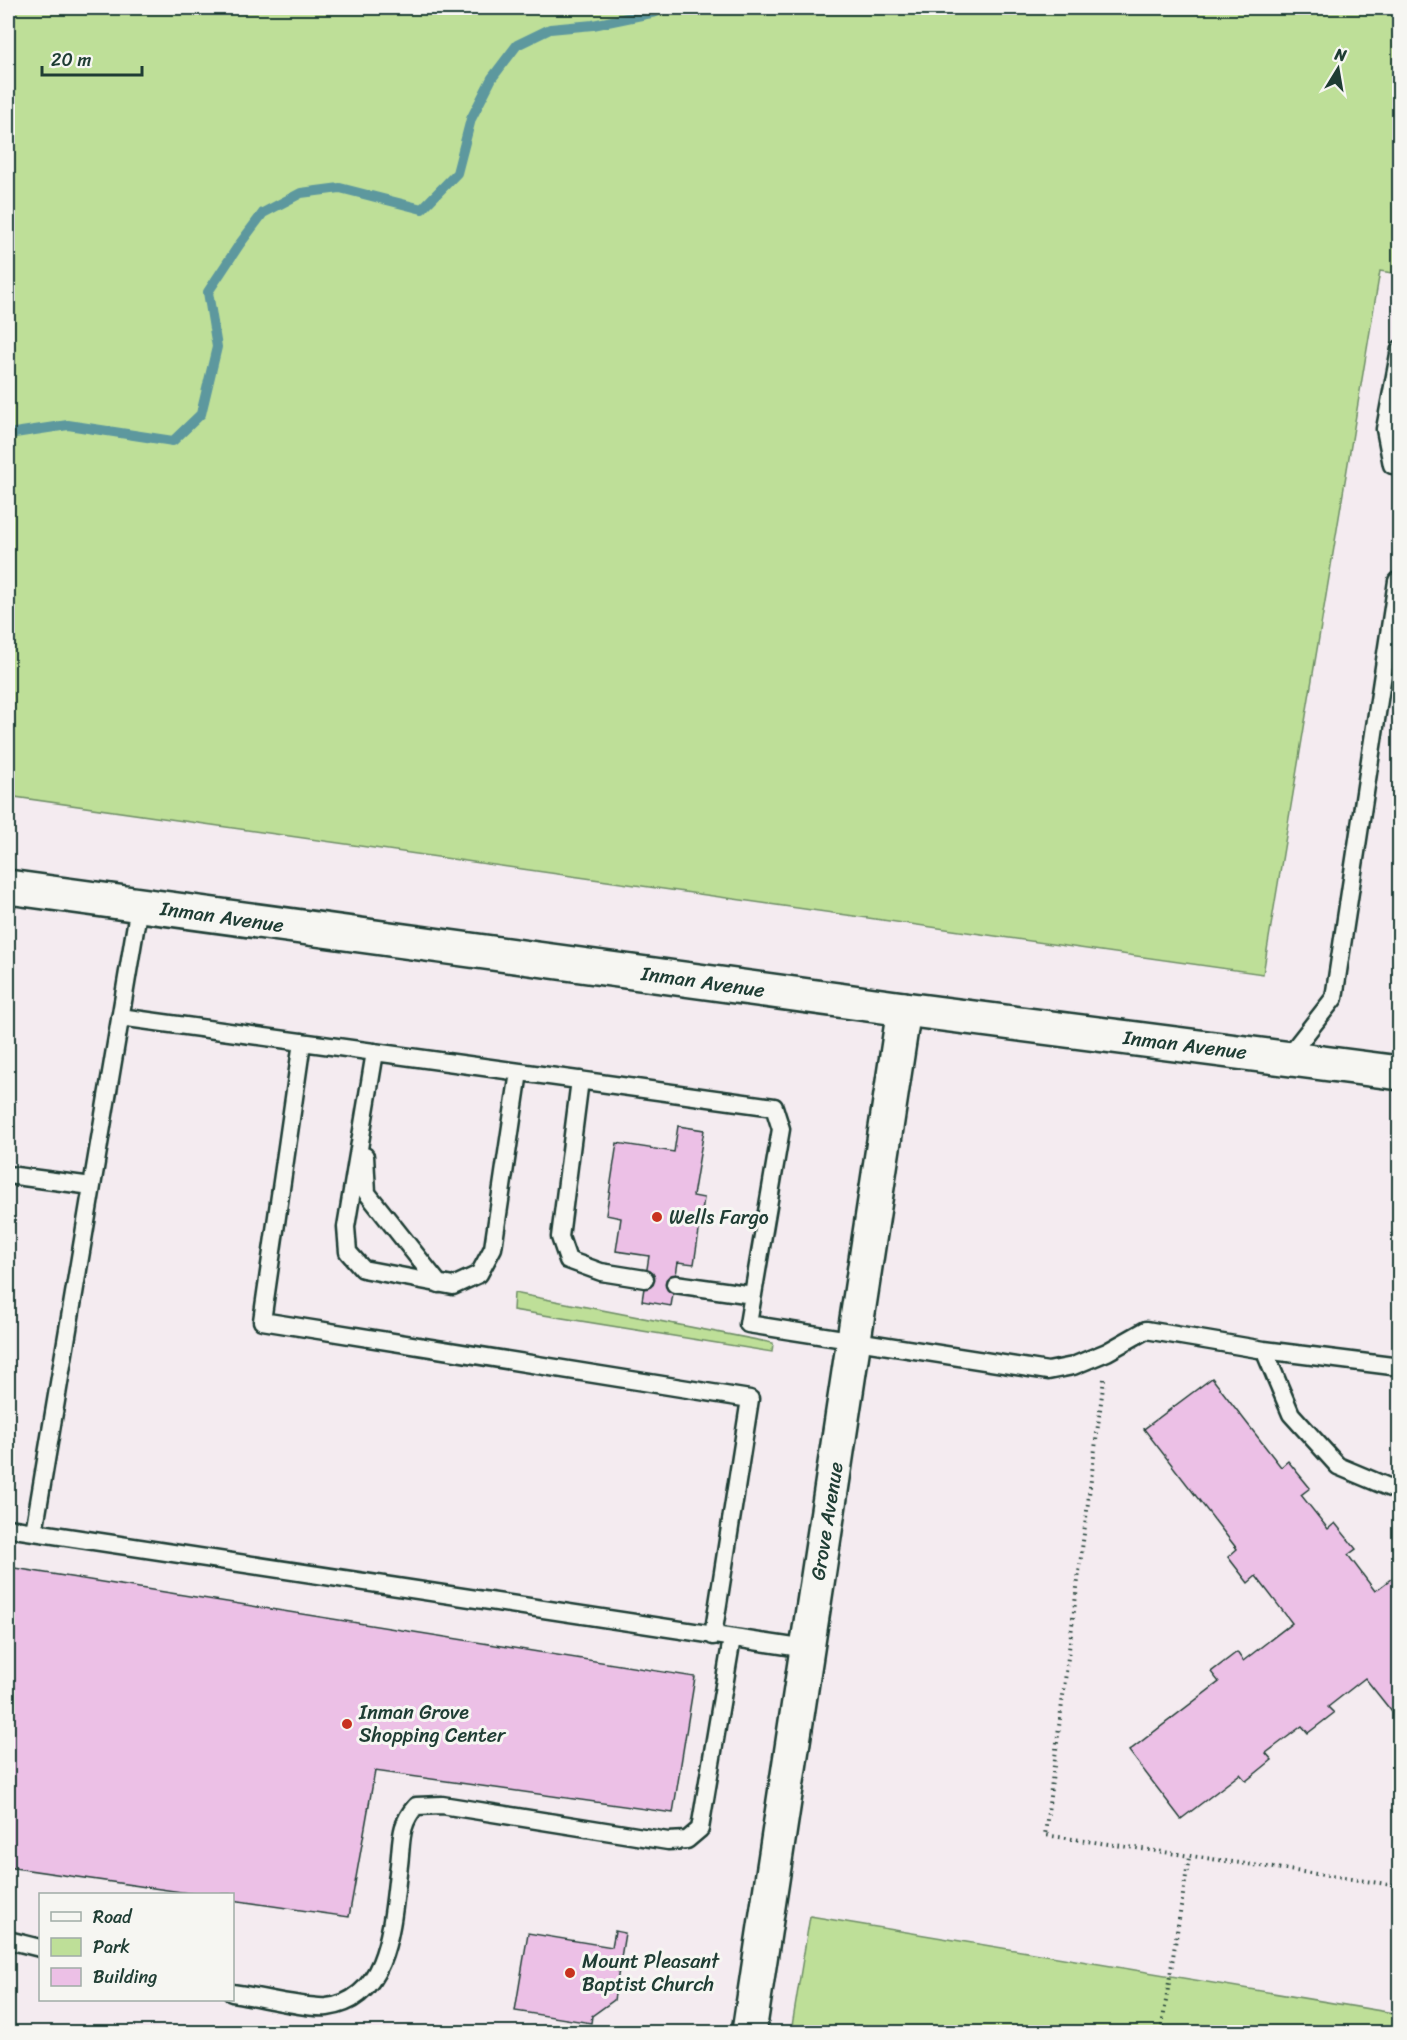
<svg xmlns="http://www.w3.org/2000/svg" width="1407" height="2040" viewBox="0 0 1407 2040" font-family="Sriracha,sans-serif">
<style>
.green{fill:#bedf98;stroke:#6e8e66;stroke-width:1.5}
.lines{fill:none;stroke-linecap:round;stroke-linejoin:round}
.stream{stroke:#5d989e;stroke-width:10}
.building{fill:#ecc0e6;stroke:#1f3d34;stroke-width:1.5}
.service-casing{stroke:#1f3d34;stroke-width:21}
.tertiary-casing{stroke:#1f3d34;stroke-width:38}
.secondary-casing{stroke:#1f3d34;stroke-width:38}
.path{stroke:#1f3d34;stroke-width:4;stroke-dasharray:1.5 4.5;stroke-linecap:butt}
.service{stroke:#f6f6f2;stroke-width:16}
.tertiary{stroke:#f6f6f2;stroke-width:33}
.secondary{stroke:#f6f6f2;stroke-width:33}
.poi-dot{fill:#c8321e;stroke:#f6f6f2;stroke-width:2}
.labels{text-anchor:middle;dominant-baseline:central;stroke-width:6;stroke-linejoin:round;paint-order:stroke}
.street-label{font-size:20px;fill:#1f3d34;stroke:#f6f6f2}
.poi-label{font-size:20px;fill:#1f3d34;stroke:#f6f6f2;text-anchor:start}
</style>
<rect width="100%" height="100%" fill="#f4ebf0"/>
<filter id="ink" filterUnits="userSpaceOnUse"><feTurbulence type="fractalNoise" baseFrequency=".0167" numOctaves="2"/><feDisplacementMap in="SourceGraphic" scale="12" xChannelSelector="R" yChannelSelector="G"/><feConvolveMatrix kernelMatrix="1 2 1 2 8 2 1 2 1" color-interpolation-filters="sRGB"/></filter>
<g filter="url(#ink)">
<path class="green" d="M8,8H1399V274L1380,271L1263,974L8,796Z
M514,1293L773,1343L772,1352L513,1310Z
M810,1916L1399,2014V2032H791Z"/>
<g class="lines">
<path class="stream" d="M8,434L68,425L173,441L201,414L217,347L208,292L239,245L263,213L301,193L340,188L422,209L457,173L471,119L492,78L517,45L550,29L593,25L656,12L658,8"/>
</g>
<path class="building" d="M678,1126L704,1130L693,1196L704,1198L694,1264L678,1262L671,1306L642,1301L649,1256L616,1251L621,1218L606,1215L617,1143L674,1152Z
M1212,1378L1281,1467L1288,1461L1310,1488L1301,1495L1328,1529L1335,1523L1356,1549L1348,1555L1375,1591L1400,1572V1722L1365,1678L1328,1707L1334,1713L1308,1733L1302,1726L1266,1753L1272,1760L1246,1781L1240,1774L1181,1819L1129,1751L1219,1682L1211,1672L1237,1652L1243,1661L1292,1623L1256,1576L1248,1583L1228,1557L1237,1549L1144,1429Z
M8,1567L695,1677L673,1813L375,1771L349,1917L232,1900V1894H195L8,1867Z
M615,1931L625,1933L614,2000L592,2016L591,2023L515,2011L528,1933L612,1947Z"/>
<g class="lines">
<defs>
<path id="service" d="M1400,349L1385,429L1392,465H1400
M139,906L34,1532L807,1649
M120,1017L774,1107L781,1129L748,1324L1048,1371L1073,1366L1107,1352L1146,1330L1264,1350L1400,1367
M302,1042L262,1321L750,1399L713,1636
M375,1052L346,1227L348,1252L363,1269L453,1286L479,1274L493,1248L519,1072
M1287,1058L1334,998L1397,581H1400
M580,1080L560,1237L568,1260L601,1272L645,1279
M365,1156L367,1193L439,1284
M8,1175L92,1186
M675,1284L753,1295
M1264,1350L1291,1414L1338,1466L1400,1492
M8,1528L34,1532
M8,1940L40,1948
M232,1993C256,1996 307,2009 327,2007C392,1999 392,1916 399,1865C402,1841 399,1825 416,1806L442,1805L668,1841L687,1840L700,1829L732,1638"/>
<path id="tertiary" d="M749,2032L904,1009"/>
<path id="secondary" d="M8,887L904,1009L1400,1073"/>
</defs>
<use href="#service" class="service-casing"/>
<use href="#tertiary" class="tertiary-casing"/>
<use href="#secondary" class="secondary-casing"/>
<path class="path" d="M1104,1379L1045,1835L1400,1886
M1161,2032L1189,1857"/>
<use href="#service" class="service"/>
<use href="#tertiary" class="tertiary"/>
<use href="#secondary" class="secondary"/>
</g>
</g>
<g class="poi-dot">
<circle cx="657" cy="1217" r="6"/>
<circle cx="347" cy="1724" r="6"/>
<circle cx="570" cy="1973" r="6"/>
</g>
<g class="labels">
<g class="street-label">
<text transform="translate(222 917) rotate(8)">Inman Avenue</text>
<text transform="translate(703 982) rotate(8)">Inman Avenue</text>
<text transform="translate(1185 1045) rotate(7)">Inman Avenue</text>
<text transform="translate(827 1521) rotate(-81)">Grove Avenue</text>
</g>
<g class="poi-label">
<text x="669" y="1217">Wells Fargo</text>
<text x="359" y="1712">Inman Grove<tspan x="359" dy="23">Shopping Center</tspan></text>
<text x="582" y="1961">Mount Pleasant<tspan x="582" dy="23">Baptist Church</tspan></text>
</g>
</g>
<rect width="1407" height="2040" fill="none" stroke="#f6f6f2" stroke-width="30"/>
<rect x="15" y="15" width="1377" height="2010" fill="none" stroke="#1f3d34" stroke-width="2" filter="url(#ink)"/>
<rect x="39" y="1893" width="195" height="108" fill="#f6f6f2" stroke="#a0aca6" stroke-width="1.5"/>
<rect x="51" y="1912" width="30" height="9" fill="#f6f6f2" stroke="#a0aca6" stroke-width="1.5"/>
<text x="93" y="1923" font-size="18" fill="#1f3d34">Road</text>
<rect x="51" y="1938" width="30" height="18" fill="#bedf98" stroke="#a0aca6" stroke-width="1.5"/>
<text x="93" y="1953" font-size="18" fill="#1f3d34">Park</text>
<rect x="51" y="1968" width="30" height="18" fill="#ecc0e6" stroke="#a0aca6" stroke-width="1.5"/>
<text x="93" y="1983" font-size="18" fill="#1f3d34">Building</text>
<g transform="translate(1338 69) rotate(11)" stroke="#f6f6f2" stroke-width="4.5" paint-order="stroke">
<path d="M0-4.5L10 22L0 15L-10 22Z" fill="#1f3d34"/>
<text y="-9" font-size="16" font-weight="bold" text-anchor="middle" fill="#1f3d34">N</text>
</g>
<path d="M42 66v9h100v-9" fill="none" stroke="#1f3d34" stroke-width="3"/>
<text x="51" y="66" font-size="18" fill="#1f3d34" stroke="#f6f6f2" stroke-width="4.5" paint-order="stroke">20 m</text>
</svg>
